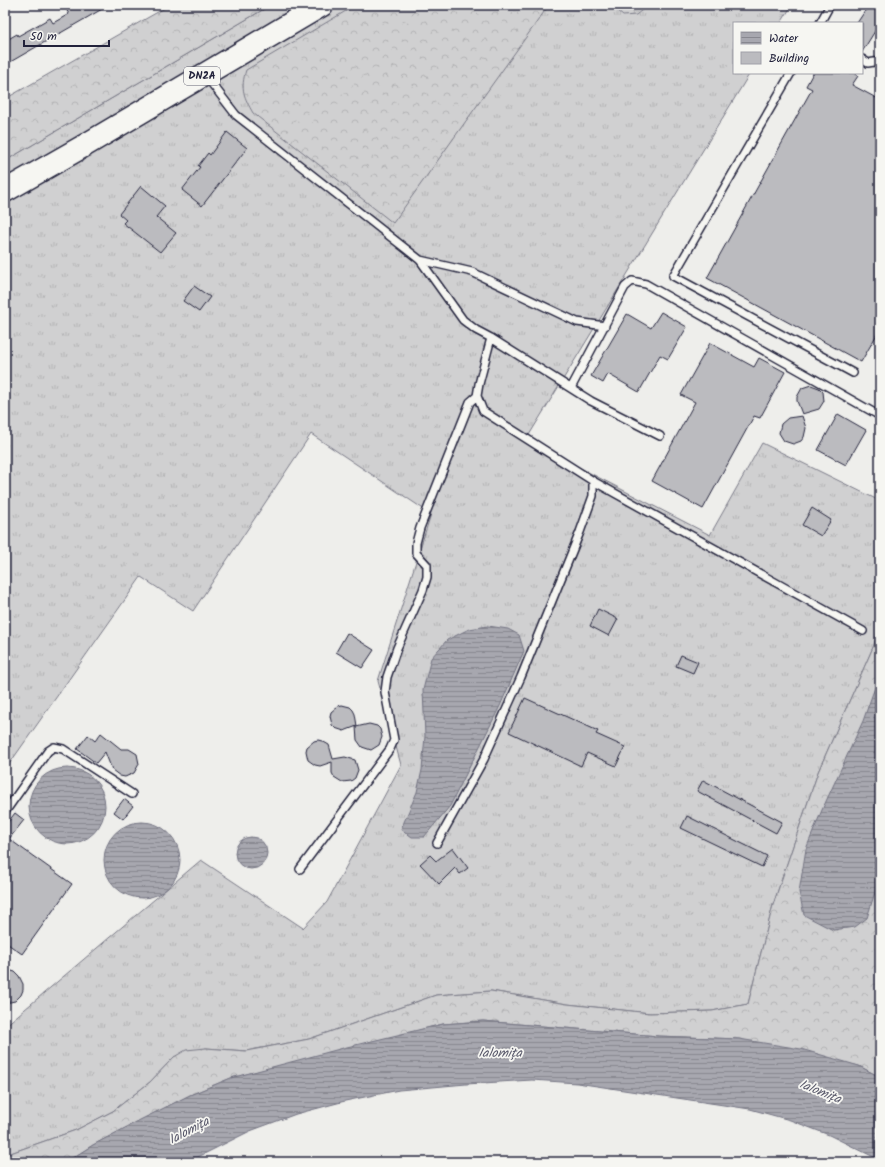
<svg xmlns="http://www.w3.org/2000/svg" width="885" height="1167" viewBox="0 0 885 1167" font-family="Kalam,sans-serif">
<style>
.grass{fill:url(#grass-tufts);stroke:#797986}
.forest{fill:url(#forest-crowns);stroke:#797986}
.water{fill:url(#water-rules);stroke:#727281}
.building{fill:#bbbbbf;stroke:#22223b}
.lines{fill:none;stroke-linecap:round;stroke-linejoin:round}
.service-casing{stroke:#22223b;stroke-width:10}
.trunk-casing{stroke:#22223b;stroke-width:25}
.service{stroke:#f6f6f2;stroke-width:7}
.trunk{stroke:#f6f6f2;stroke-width:22}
.labels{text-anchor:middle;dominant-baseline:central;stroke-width:3.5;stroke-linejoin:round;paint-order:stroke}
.shield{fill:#f6f6f2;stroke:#626272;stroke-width:1}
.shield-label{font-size:11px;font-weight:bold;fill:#22223b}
.water-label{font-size:13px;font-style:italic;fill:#575769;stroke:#f6f6f2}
</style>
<defs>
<pattern id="grass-tufts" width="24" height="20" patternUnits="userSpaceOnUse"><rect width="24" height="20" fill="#d0d0d1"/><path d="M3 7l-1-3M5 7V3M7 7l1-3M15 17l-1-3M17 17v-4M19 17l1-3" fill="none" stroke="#b2b2b4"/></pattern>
<pattern id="forest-crowns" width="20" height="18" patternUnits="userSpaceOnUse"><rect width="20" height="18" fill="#d0d0d1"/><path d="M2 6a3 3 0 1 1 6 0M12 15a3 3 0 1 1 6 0" fill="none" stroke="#b2b2b4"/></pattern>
<pattern id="water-rules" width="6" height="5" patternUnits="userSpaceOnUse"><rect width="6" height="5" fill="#a7a7af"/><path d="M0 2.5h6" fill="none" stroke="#888890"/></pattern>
</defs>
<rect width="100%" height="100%" fill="#eeeeeb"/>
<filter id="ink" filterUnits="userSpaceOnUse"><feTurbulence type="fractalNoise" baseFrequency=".025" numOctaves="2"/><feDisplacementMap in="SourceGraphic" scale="8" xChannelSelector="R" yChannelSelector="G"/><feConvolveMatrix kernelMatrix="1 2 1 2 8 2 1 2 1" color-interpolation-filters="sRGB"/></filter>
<g filter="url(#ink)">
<path class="grass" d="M271,5H792L781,23H734V73H750L526,440L710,535L762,443L880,501V623L874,645L818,772L773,905L748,1004L712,1011L650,1013L567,1004L491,991L436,995L309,1039L246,1051L206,1048L174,1057L150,1082L113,1111L76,1130L5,1155V1026L201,860L303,928L327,902L401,765L378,681L431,514L311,434L193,611L141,577L5,770V161Z"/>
<path class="forest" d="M170,5H271L5,161V99Z
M356,5H549L393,223L253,113C244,97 240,89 246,70Z
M610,5H648L636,15L623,16Z
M880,623V1077L859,1066L739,1039L658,1036L483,1021L443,1024L231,1078L190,1095L93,1145L66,1162H5V1155L76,1130L113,1111L150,1082L174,1057L186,1050L206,1048L246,1051L309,1039L436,995L491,991L567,1004L650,1013L712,1011L748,1004L773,905L818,772L874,645Z"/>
<path class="water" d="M488,626L508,629L519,635L524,651L500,706L450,806L424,837H412L401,829L417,792L422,770L425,736L423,690L431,658L447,640L469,629Z
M880,673V876L867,918L855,927L833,930L804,915L799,892L806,849L822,810L863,721Z
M29 806a38 38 0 1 1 76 0a38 38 0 1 1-76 0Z
M104 860a38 38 0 1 1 76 0a38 38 0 1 1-76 0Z
M235 853a16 16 0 1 1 32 0a16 16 0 1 1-32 0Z
M483,1021L658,1036L739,1039L801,1049L859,1066L880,1077V1160L829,1135L790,1120L750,1109L577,1083L532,1080L466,1084L399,1090L345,1101L296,1114L250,1131L198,1157L190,1162H66L93,1145L140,1120L190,1095L231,1078L347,1047L443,1024Z"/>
<path class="building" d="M73,5H109L5,65V41L17,34L18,36L50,18L53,23L69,14L66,9Z
M869,5H876L880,8V23L862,52V23H857Z
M813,73H853L858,76L852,85L880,100V329L861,362L707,278L812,89L806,86Z
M227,132L247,148L202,206L182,190L200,167L198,166L208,153L210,155Z
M141,186L165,206L156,217L176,233L160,252L123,223L126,220L119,214Z
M194,286L210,297L199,312L183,301Z
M661,312L687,327L668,359L660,355L639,392L608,374L603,383L591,376L627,314L651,328Z
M710,343L754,367L759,358L785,372L760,418L754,416L703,509L652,481L695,402L681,395Z
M811,385L819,388L823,392L824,401L819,409L802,414L797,401V397L802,388Z
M838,414L866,430L846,465L818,450Z
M802,416L806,428L804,437L801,441L793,444L784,441L779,433L781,424L788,418Z
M812,508L831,520L821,536L802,525Z
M598,609L618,619L609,636L590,626Z
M347,633L374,650L362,668L336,652Z
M681,655L698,662L693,673L676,666Z
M525,698L598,731L596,734L625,747L616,766L587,753L581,766L509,732Z
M342,705L350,707L353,710L355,714L357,726L344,731L335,728L332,725L330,716L331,712L338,706Z
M369,724L377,726L380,729L382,737L379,745L371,750L362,747L357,740L356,727Z
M101,733L121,749H129L137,754L139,764L134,773L125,777L120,776L112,770L105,752L96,763L77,749L88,735L95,741Z
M318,740L322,741L329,745L333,759L345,757L355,760L358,770L355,778L351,781L342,782L334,777L332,773V762L320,766L315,765L308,760L306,751L307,747L314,741Z
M703,780L782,822L776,833L697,791Z
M124,799L133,806L123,819L114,812Z
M15,813L24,820L9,839L72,884L22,954L5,942V826Z
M687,816L767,856L762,867L681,828Z
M453,848L468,868L460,874L455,868L439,884L420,864L430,855L436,861Z
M5,969L15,972L19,976L23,984V990L21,995L15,1001L5,1003Z"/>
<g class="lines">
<defs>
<path id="service" d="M820,23L830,5
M862,59L868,63L880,61
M791,73L673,276L853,373
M206,76L236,115L420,260L463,320L476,330L491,338L591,401L660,436
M420,260L472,272L577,322L605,326
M491,338L479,384L477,396L483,411L593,481L863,631
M571,388L625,287L632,281L646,284L880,416
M5,812L48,751L54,747L63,749L132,794
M437,843L484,759L521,677L580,532L593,496V481
M300,869L390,749L394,740L385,692L387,677L397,648L423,590L427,577V565L416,553V543L420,528L470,402L477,396"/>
<path id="trunk" d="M5,191L82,147L322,5"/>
</defs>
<use href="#service" class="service-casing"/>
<use href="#trunk" class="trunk-casing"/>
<use href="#service" class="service"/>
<use href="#trunk" class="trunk"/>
</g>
</g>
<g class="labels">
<rect class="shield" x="184" y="67" width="36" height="18" rx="3"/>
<g class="shield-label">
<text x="202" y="76">DN2A</text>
</g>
<g class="water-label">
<text x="500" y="1053">Ialomița</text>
<text transform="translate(820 1092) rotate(22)">Ialomița</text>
<text transform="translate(189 1131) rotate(-28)">Ialomița</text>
</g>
</g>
<rect width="885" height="1167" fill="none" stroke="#f6f6f2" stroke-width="20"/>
<rect x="10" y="10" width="865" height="1147" fill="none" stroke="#22223b" stroke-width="1.5" filter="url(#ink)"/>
<rect x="733" y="22" width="130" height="52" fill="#f6f6f2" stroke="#a1a1a9"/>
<rect x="741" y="32" width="20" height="12" fill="url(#water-rules)" stroke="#a1a1a9"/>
<text x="769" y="42" font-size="12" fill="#22223b">Water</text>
<rect x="741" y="52" width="20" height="12" fill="#bbbbbf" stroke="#a1a1a9"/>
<text x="769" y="62" font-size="12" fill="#22223b">Building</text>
<path d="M24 40v6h85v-6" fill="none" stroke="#22223b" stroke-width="2"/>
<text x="30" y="40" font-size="12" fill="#22223b" stroke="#f6f6f2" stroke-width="3" paint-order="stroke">50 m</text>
</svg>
